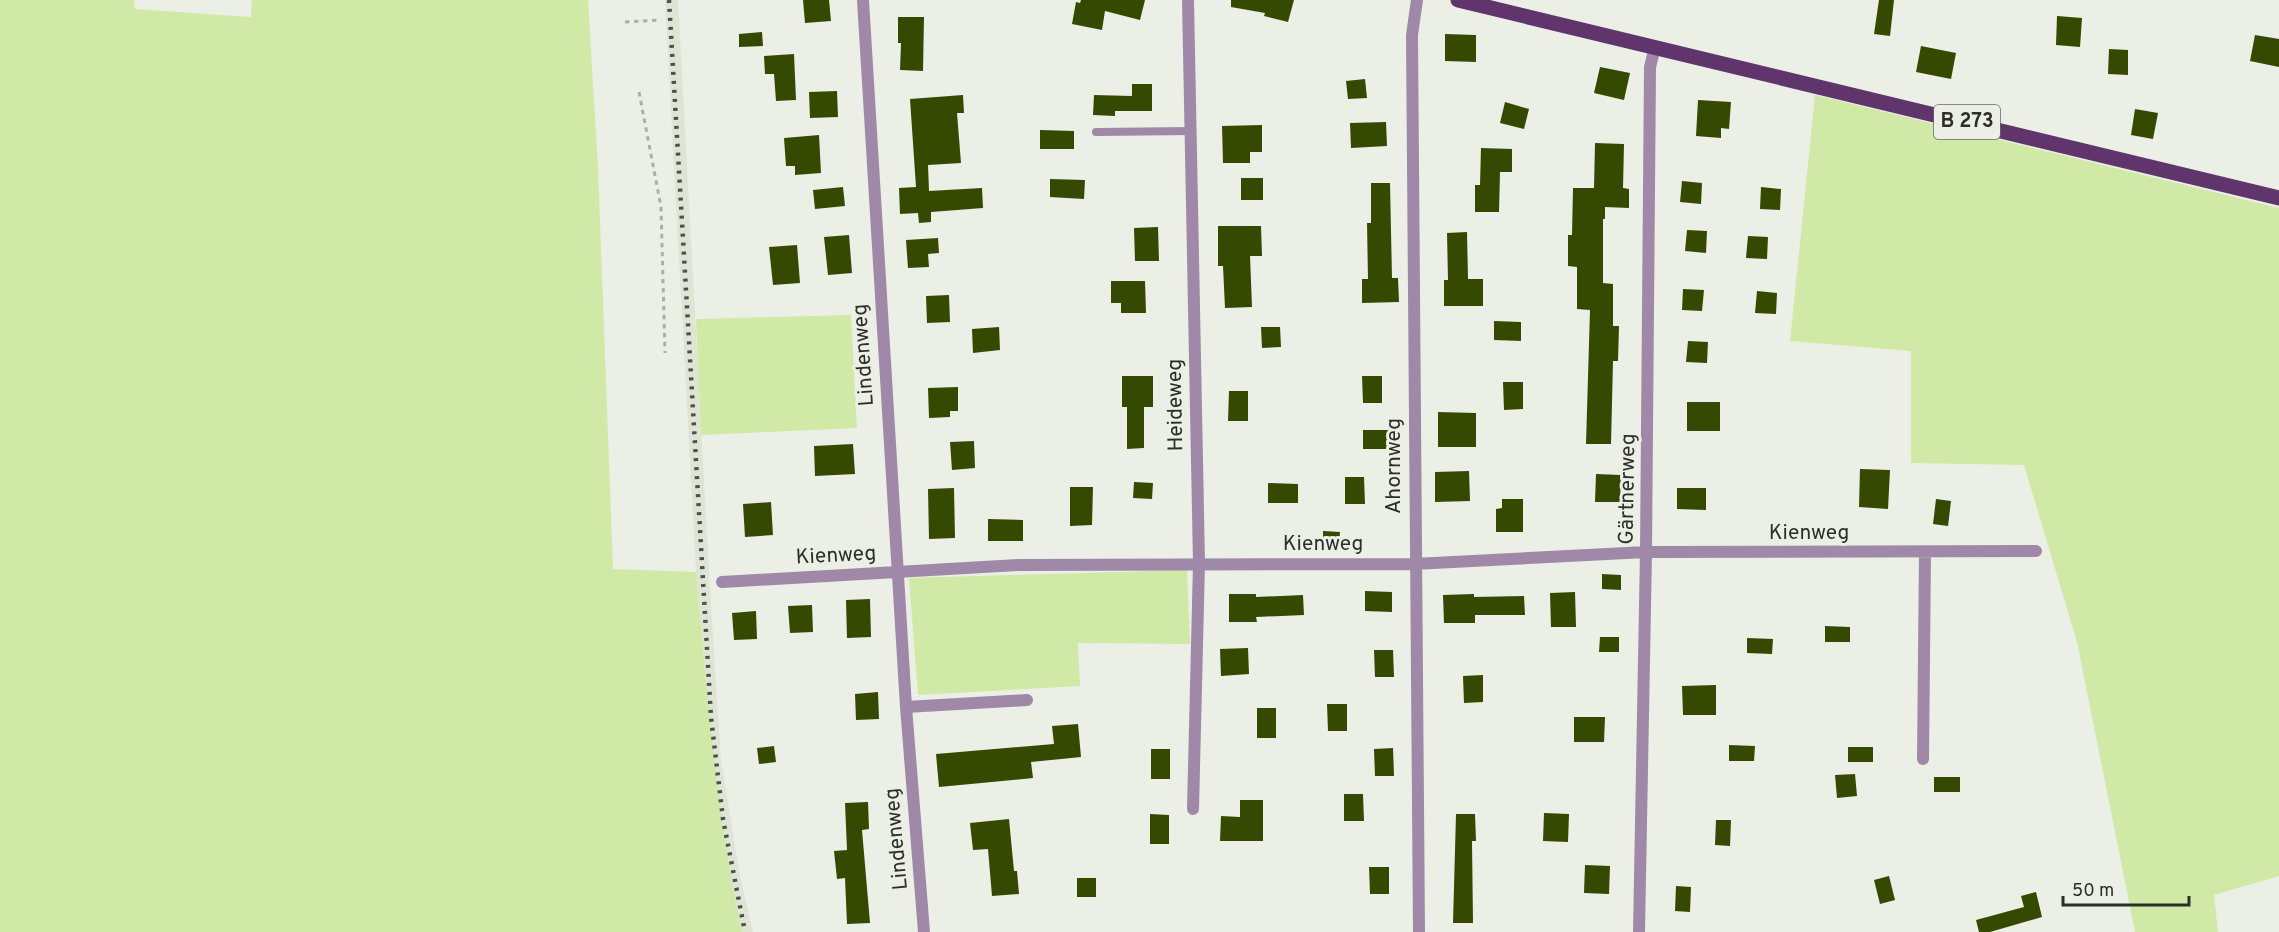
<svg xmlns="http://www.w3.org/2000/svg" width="2279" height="932" viewBox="0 0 2279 932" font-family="Overpass,sans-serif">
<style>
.built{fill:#dee5d5}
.green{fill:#d1e9a6}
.building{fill:#364900}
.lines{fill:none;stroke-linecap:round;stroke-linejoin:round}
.path{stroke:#acafa8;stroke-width:3;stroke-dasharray:4.5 4.5;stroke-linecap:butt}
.lane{stroke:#a088a8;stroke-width:8}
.street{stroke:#a088a8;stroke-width:12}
.primary{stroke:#5f356c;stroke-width:15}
.rail{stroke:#4d504b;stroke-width:4.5;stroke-dasharray:3 6;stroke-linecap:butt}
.labels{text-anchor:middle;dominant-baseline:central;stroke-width:6;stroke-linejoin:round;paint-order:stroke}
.shield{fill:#ebefe6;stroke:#656862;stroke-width:1.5}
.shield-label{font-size:20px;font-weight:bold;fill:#2c2e2a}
.street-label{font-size:21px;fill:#2c2e2a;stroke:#ebefe6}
</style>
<rect width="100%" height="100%" fill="#ebefe6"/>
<path class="built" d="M665,0H678L709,574L721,760L740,876L753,932H742L729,875L713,763L696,572Z"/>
<path class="green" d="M0,0H134L135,9L251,17L252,0H588L598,168L613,569L696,572C707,693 716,813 742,932H0Z
M1815,95L2279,208V876L2214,895L2218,932H2135L2077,642L2024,465L1911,463V351L1790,341Z
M851,315L857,428L701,435L696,319Z
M1187,570L1190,644L1078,643L1080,686L918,695L909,578Z"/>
<path class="building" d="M803,0H829L831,21L805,23Z
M1081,0H1145L1140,20L1105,11L1102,30L1072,24L1076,2L1080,3Z
M1231,0H1294L1288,22L1264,16L1265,13L1231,7Z
M1879,0H1894L1890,36L1874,34Z
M2057,16L2082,18L2080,47L2056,45Z
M898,17H924L923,71L900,70L901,43H898Z
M762,32L763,46L739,47V34Z
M1445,34L1476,35V62L1445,61Z
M2255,35L2279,39V67L2250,61Z
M1921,46L1956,53L1951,79L1916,72Z
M2109,49L2128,50V75L2108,74Z
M794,54L796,100L776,101L774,74H765L764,56Z
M1600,67L1630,73L1624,100L1594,93Z
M1365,79L1367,98L1348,99L1346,81Z
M1132,84H1152V111H1115V116L1093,115L1094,95L1132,96Z
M837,91L838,117L810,118L809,92Z
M963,95L964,113H957L961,163L928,165L929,191L982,188L983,208L931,212V222L919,223L918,213L900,214L899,188L916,187L910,99Z
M1698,100L1731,102L1729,129L1721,128V138L1696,136Z
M1505,102L1529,109L1524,129L1500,123Z
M2135,109L2158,113L2153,139L2131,135Z
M1386,122L1387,146L1351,148L1350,123Z
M1262,125V152H1250V163H1223L1222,126Z
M1040,130L1074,131V149H1040Z
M819,135L821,173L795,175V166H786L784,138Z
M1595,143L1624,144L1623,188L1629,189V208L1605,207V219H1603V283L1613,284V326H1619L1618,361H1613L1611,444H1586L1590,310L1577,309V267L1568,266V235H1572L1573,188H1594Z
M1481,148L1512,149V172H1500L1499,212H1475V185H1480Z
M1241,178H1263V200H1241Z
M1050,179L1085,180L1084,199L1050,197Z
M1682,181L1702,183L1701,204L1680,202Z
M1371,183H1390L1392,278H1398L1399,302L1362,303V279H1368L1367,223H1371Z
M843,187L845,206L815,209L813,190Z
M1761,187L1781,189L1780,210L1760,209Z
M1218,226H1261L1262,256H1250L1252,307L1225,308L1223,266H1218Z
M1158,227L1159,261H1135L1134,228Z
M1687,230L1707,231L1706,253L1685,251Z
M1467,232L1468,279H1483V306H1444V280H1448L1447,233Z
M849,235L852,273L828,275L824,237Z
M1748,236L1768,237L1767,259L1746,258Z
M938,238L939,253L928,254L929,267L908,268L906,240Z
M797,245L800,283L773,285L769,247Z
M1111,281H1145L1146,313H1121V303H1111Z
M1683,289L1704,290L1702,311L1682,310Z
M1757,291L1777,293L1776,314L1755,313Z
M949,295L950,322L927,323L926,296Z
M1494,321L1521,322V341L1494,340Z
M999,327L1000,350L973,353L972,329Z
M1261,327H1280L1281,347L1262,348Z
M1688,341L1708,342L1707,363L1686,362Z
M1122,376H1153V407H1144V448L1127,449V407H1122Z
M1362,376H1382V403H1363Z
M1503,382H1523V409L1504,410Z
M958,387V411H950V417L929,418L928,388Z
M1229,391H1248V421H1228Z
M1687,402H1720V431H1687Z
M1438,412L1476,413V447H1438Z
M1363,430H1390V449H1363Z
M974,441L975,468L952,470L950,442Z
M853,444L855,474L815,476L814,446Z
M1860,469L1890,470L1888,509L1859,507Z
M1469,471L1470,501L1435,502V472Z
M1596,474L1621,475L1620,502H1595Z
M1345,477H1364L1365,504H1345Z
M1134,482L1153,483L1152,499L1133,498Z
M1268,483L1298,484V503H1268Z
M1070,487H1093L1092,525L1070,526Z
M954,488L955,538L929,539L928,489Z
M1677,488H1706V510L1677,509Z
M1502,499H1523V532H1496V509L1502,508Z
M1936,499L1951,501L1948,526L1933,524Z
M771,502L773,535L745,537L743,504Z
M988,519L1023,520V541H988Z
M1323,531L1340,532L1339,546L1323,545Z
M1602,574L1621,575V590L1602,589Z
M1365,591L1392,592V612L1365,611Z
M1575,592L1576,627H1551L1550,593Z
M1229,594H1256V597L1303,595L1304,615L1256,617L1257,622H1229Z
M1474,594V597L1524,596L1525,615H1475V623H1444L1443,595Z
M870,599L871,637L847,638L846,600Z
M812,605L813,632L790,633L788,606Z
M756,611L757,639L734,640L732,613Z
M1825,626L1850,627V642H1825Z
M1600,637H1619V652H1599Z
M1747,638L1773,639L1772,654L1747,653Z
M1248,648L1249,674L1221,676L1220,649Z
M1374,650H1393L1394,677H1375Z
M1483,675V702L1464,703L1463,676Z
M1716,685V715H1683L1682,686Z
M878,692L879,719L856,720L855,694Z
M1327,704H1347V731H1328Z
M1257,708H1276V738H1257Z
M1574,717H1605L1604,742H1574Z
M1078,724L1081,757L1031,762L1033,778L939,787L936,754L1054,744L1052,726Z
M1729,745L1755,746L1754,761H1729Z
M774,746L776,762L759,764L757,748Z
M1848,747H1873V762H1848Z
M1393,748L1394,776H1375L1374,749Z
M1151,749H1170V779H1151Z
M1855,774L1857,796L1837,798L1835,775Z
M1934,777H1960V792H1934Z
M1344,794H1363L1364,821H1344Z
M1240,800H1263V841H1220L1221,816L1240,817Z
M868,802L869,829L862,830L870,923L847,924L845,878L837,879L834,851L847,850L845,803Z
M1544,813L1569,814L1568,842L1543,841Z
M1150,814L1169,815V844H1150Z
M1456,814H1475L1476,841H1472L1473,923H1453Z
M1009,819L1014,871H1017L1019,894L992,896L988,849L973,850L970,823Z
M1716,820H1731L1730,846L1715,845Z
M1585,865L1610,866L1609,894L1584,893Z
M1369,867H1389V894H1370Z
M1889,876L1895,900L1880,904L1874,880Z
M1077,878H1096V897H1077Z
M1676,886L1691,887L1690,912L1675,911Z
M2036,892L2042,917L1990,932H1979L1976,920L2024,907L2021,896Z"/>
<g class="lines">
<path class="path" d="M625,22L661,20
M639,92L661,207L665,353"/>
<path class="lane" d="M1096,132L1190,131"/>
<path class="street" d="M863,0L906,707L924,932
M1188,0L1199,563L1193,809
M1417,0L1412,35L1419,932
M722,582L1019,565L1414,564L1646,552L2036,551
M906,707L1027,700
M1923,759L1925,553
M1639,932L1646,552L1650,67L1655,47"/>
<path class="primary" d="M1458,0L2279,198"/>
<path class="rail" d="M669,0L711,717L723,819L745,932"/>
</g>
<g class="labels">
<rect class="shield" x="1934" y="105" width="66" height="34" rx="4.5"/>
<g class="shield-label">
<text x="1967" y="122">B 273</text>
</g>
<g class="street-label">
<text transform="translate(864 355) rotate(-94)">Lindenweg</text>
<text transform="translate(1176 405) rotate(-91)">Heideweg</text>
<text transform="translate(1394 466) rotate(-90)">Ahornweg</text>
<text transform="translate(1628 489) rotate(-89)">Gärtnerweg</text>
<text x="1809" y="533">Kienweg</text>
<text x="1323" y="544">Kienweg</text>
<text transform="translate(836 556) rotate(-3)">Kienweg</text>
<text transform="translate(897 839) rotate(-95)">Lindenweg</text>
</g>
</g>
<path d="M2063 896v9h126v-9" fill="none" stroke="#2c2e2a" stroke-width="3"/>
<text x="2072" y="896" font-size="18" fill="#2c2e2a" stroke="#ebefe6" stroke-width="4.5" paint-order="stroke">50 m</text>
</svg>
